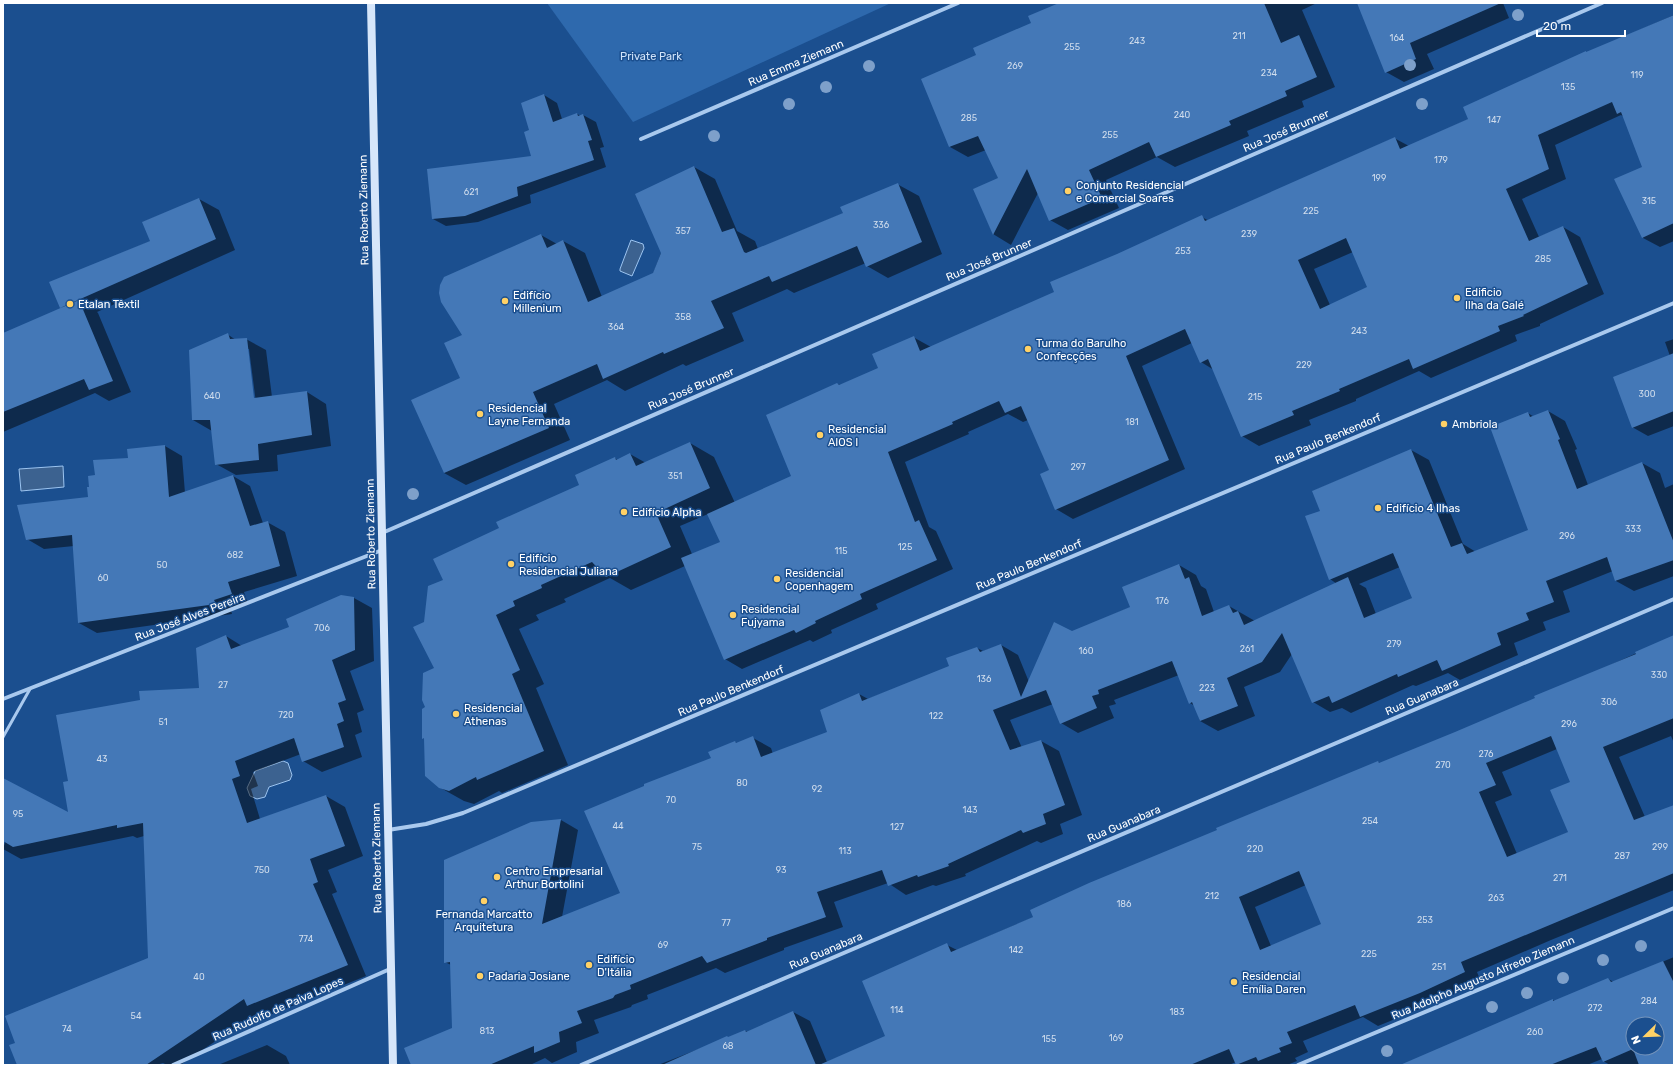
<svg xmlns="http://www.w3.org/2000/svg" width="1677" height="1068" viewBox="0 0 1677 1068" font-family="Rubik,sans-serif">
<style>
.green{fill:#2e69ad}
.water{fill:#3c6290;stroke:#9cc4f0}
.shadow{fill:#0007;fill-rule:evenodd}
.building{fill:#4478b7;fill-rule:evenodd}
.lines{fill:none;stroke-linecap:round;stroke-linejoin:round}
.service{stroke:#a9c9ee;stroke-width:3}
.minor{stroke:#a9c9ee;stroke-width:4}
.secondary{stroke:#d6e6fa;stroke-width:8}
.tree{fill:#7ea0ca}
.poi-dot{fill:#ffd166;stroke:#1b4f8f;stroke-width:1.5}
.labels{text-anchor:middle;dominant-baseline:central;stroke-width:3;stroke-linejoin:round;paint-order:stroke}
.number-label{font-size:9px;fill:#d0dded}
.park-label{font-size:11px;fill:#cfe3fa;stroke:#1b4f8f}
.street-label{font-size:11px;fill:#fff;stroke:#1b4f8f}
.poi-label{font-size:11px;fill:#fff;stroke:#1b4f8f;text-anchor:start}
</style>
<rect width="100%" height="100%" fill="#1b4f8f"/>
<path class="green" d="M547,3H891L633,122Z"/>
<path class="water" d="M631,240L643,244L644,248L632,276L620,271V269Z
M63,466L64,487L21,491L19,469Z
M283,761L288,763L292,775L290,780L269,787L265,797L257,799L250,796L247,788L255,771Z"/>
<path class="shadow" d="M1062,3H1317L1302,10L1335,87L1302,101L1304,107L1247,131L1249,136L1175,167L1157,157L1106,180L1119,208L1068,230L1050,220L1038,193L1011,245L993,234L974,189L999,179L986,150L968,157L950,147L978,55L1032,23Z
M1358,3H1503L1509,18L1427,54L1434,69L1404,82L1386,72Z
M1674,15V241L1660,247L1643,238L1644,168L1624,117L1621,115L1555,145L1566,179L1522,199L1539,237L1563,227L1580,237L1604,294L1540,324V326L1515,335L1517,341L1431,378L1419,371L1356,399V401L1309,420L1311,425L1259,446L1242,436L1214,370L1201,362L1192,343L1142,366L1185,469L1073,519L1056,509L1050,470L1028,420L1023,422L1008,414L968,432L969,434L905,462L929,527L936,531L953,569L876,604L878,609L831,630L832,633L813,642L810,640L742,669L725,659L685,566L631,590L610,578L564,599L566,602L536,615L539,620L519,629L544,684L536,688L568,765L502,793L499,791L474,804L464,801L439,787L426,708L435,669L425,622L444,581L500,528L581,486L615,458L617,460L630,454L646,463L690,443L714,457L735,503L792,477L837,384L840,385L880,369L913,337L931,347L1056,293L1117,255L1202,217L1209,221L1394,138L1409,146L1469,119L1586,52L1587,53ZM1353,252L1369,288L1330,305L1314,269ZM708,514L721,543L692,554L680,526Z
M544,95L557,103L562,119L577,114L581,116L583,115L596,122L604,147L600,148L606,167L530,195L531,203L478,222L446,226L433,219L532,157L531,131Z
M694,167L715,179L737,231L755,241L758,249L844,213L897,184L919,196L942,254L888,278L867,266L866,263L794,293L787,289L732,313L744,341L686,366L683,364L625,391L607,380L554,404L570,440L466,485L444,473L461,379L463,335L541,235L557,244L563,241L585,253L602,297L653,274Z
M199,199L219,210L235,250L97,312L98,313L131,392L109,401L95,393L3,432V334L63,308L50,283L151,241L143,222Z
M227,334L236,340L246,339L266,350L272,397L307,392L326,404L331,446L277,455L278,471L236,475L216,464L212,431L193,420ZM247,349H249L256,403H254Z
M1674,339V426L1648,436L1632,427L1670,356L1665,342Z
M1548,411L1565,421L1577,449L1575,450L1588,485L1642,463L1660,473L1665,488L1674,484V576L1634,591L1616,581L1613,571L1563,591L1570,612L1543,622L1546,630L1514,643L1518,655L1460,680L1448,673L1416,686L1413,685L1351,713L1342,708L1330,712L1313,702L1292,654L1280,672L1244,687L1255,716L1218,731L1200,721L1195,706L1190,703L1179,675L1114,700L1116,704L1109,706L1114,718L1078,733L1061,723L1053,704L1010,720L1022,748L1041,741L1059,751L1082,815L1060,824L1063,834L1041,843L1037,841L965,874L966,876L936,886L933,885L906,895L888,883L834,902L843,927L784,948V950L725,973L716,968L647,995L648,999L632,1005L631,1007L594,1020L599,1033L576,1042L577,1052L552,1063L545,1058L530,1065H413L453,1029L451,965L445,962L561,820L578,830L562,917L622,894L712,758L735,742L738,744L753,738L771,748L773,754L829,733L859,694L868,699L950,667L977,648L983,651L1001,645L1018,655L1029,682L1072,632L1131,607L1179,565L1196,575L1201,586L1206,589L1214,612L1229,606L1255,621L1337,584L1330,579L1322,511L1313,491L1411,450L1429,460L1463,544L1476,552L1529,531L1528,413L1534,417ZM1400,567L1413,598L1376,614L1366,588L1359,584Z
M165,446L182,456L185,493L233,476L250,486L263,523L267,522L285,532L297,576L244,592L248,604L231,610L232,614L97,633L79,623L74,546L44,549L27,539L89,498L96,476L129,459Z
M354,598L372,608L374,661L350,671L364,710L357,713L362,732L355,735L362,757L322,772L303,761L301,754L253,772L258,786L251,789L260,819L326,796L345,807L363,856L328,870L337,892L332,894L366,976L267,1016L259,1012L180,1065H167L163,1063L156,1065H19L16,1043L149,959L144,836L137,838L133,836L21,859L3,849L8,833L3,830V780L69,814V782L200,689L226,636L242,646L291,628Z
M1674,636V743L1671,736L1619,757L1645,817L1674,806V890L1551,940L1477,972L1481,982L1437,1002L1378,1026L1363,1017L1303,1041L1308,1052L1295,1058L1297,1061L1287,1065H1238L1236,1062L1229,1065H658L745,1031L748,1032L793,1012L810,1021L827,1062L886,1037L947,945L957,950L1034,917L1378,762L1381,764L1536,699ZM1557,749L1572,782L1569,832L1517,854L1495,802L1512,795L1502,772ZM1306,885L1323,924L1271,946L1255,907Z
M1674,957V1065H1610L1603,1061L1602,1059L1587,1065H1402L1553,1000L1555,1001L1608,979L1614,982ZM1633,1024H1657V1048H1633Z
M267,1045L286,1056L290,1065H218Z"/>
<path class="building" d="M1059,3H1264L1281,43L1299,35L1317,77L1285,91L1287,96L1229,121L1231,125L1156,157L1149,142L1089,170L1102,198L1049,221L1027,169L993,235L973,189L998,178L978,136L949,147L921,79L976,55L973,48L1031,23L1028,16Z
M1357,3H1501L1410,43L1416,59L1385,73Z
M1674,15V223L1642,238L1614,179L1642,167L1621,112L1617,114L1612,102L1538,135L1549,169L1506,189L1529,241L1563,226L1588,284L1523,315L1524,316L1498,326L1500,331L1413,369L1409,359L1339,389L1340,391L1292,411L1294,415L1241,437L1208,359L1200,363L1185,329L1126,356L1169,460L1055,510L1040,474L1049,470L1021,406L1005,413L999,401L952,422L953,424L888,452L915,522L919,520L937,560L860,594L862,599L815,621L816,623L796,633L794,630L724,660L681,558L720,542L707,514L791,476L766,415L837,383L839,385L878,368L872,354L914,336L920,351L1054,292L1050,282L1117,254L1202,215L1205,221L1395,137L1400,149L1468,119L1463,107L1586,51V52ZM1346,238L1367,287L1320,309L1298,260Z
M544,94L553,122L577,113L578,116L583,114L592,140L588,141L594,160L517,187L518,196L465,216L432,219L427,169L531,156L524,132L529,130L521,103Z
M694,166L722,232L734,228L744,252L746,253L843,213L840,207L898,183L922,242L866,267L857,246L772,282L769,276L711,301L724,328L664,354L663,352L603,379L597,364L533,392L549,428L444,473L411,400L460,378L444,343L462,335L441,302L439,293L440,285L444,277L541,234L547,248L563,240L588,302L653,273L661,253L635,194Z
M199,198L216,239L60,308L49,282L150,241L142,222Z
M79,300L113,381L89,390L84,379L3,412V333Z
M228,333L230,339L247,338L254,398L307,391L312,435L258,444L259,460L215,465L210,420H192L189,350Z
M1674,353V411L1632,428L1613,377Z
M1548,410L1560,439L1558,440L1577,489L1642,462L1674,543V560L1615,581L1607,557L1546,581L1554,602L1526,613L1529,620L1497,633L1501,645L1442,671L1437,660L1398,677L1397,674L1332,703L1329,696L1312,703L1282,633L1262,662L1227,678L1238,706L1200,721L1192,702L1189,704L1172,661L1098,690L1099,694L1092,696L1097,708L1060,724L1046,690L993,710L1010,750L1041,740L1065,805L1043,814L1046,824L1023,833L1021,830L948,864L949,866L918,877L917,875L888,886L882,870L817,892L826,917L767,938V940L707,963L702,956L630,985L631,989L615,995L613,998L577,1011L582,1023L559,1032L560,1042L534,1053V1046L489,1065H411L404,1048L452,1028L450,962L444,963V860L531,822L561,819L542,924L620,893L584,811L644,786V784L711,758L708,752L735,741L736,743L753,736L761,757L827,732L820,710L859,693L862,701L949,666L946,658L977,647L980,652L1001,644L1021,697L1054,622L1072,631L1130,607L1122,587L1179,564L1185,579L1189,577L1202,616L1229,605L1233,613L1238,611L1244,625L1348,577L1364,618L1412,598L1393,553L1329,580L1305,516L1320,511L1312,491L1411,449L1451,547L1462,543L1467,554L1528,530L1490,427L1528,412L1530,417Z
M690,442L710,488L656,513L671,547L606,577L592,562L541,585L542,588L513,601L515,606L496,615L520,670L512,674L544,751L477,780L476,777L449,791L439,788L425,776L424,738L422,739V709L425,707L422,700L423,673L434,668L413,627L424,622L428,586L443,580L433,559L499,528L496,522L579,485L575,475L615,457L616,460L630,453L636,466Z
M165,445L169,497L233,475L250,526L268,521L280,566L228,582L232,594L214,600L216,604L78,623L72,535L26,540L17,505L88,497L87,487H89L88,476L95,475L93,460L128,458L127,449Z
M341,595L354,597L355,650L332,660L346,700L338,703L344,721L337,724L344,747L302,762L294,738L235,761L240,776L232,779L247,823L326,795L345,846L310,859L318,882L313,884L348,965L247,1006L244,999L146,1065H17L9,1045L15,1043L5,1016L148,958L143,823L117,828V825L13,847L3,841V778L68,812L63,782L68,781L56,715L140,700L139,691L199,688L196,648L226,635L231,649L289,627L286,619Z
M1674,635V718L1603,747L1634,820L1674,805V873L1461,962L1465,972L1420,993L1360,1017L1355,1005L1287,1032L1292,1043L1279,1048L1281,1052L1258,1061L1256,1057L1236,1065L1229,1049L1190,1065H819L885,1036L862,981L947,943L951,952L1033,917L1030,910L1089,883L1217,830L1216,828L1378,761L1379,763L1455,732L1535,698L1534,696L1636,654L1635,652ZM1551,736L1570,782L1550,790L1568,832L1507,857L1479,792L1496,785L1486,763ZM1299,871L1321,924L1260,950L1239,897Z
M1663,961L1674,983V1065H1639L1633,1049L1603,1062L1596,1047L1550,1065H1400L1553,999V1001L1608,978L1611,982ZM1633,1024H1657V1048H1633Z
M793,1011L816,1065H662L727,1036L728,1037L745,1030L746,1032Z"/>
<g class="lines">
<path class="service" d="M3,737L30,689"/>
<path class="minor" d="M641,139L958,3
M382,533L1602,3
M3,699L382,550
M388,830L426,824L463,813L1674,303
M173,1065L390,969
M581,1065L1674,599
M1298,1065L1674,908"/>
<path class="secondary" d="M371,3L393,1065"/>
</g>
<g class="tree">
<circle cx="1518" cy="15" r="6"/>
<circle cx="1410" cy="65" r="6"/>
<circle cx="869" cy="66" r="6"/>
<circle cx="826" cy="87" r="6"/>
<circle cx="789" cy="104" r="6"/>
<circle cx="1422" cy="104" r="6"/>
<circle cx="714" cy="136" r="6"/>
<circle cx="413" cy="494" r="6"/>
<circle cx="1641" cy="946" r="6"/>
<circle cx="1603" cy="960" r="6"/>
<circle cx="1563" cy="978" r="6"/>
<circle cx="1527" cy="993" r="6"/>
<circle cx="1492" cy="1007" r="6"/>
<circle cx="1387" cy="1051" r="6"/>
</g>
<g class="poi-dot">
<circle cx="1068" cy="191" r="4"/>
<circle cx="1457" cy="298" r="4"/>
<circle cx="505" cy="301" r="4"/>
<circle cx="70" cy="304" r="4"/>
<circle cx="1028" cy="349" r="4"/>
<circle cx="480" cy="414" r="4"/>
<circle cx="1444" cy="424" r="4"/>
<circle cx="820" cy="435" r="4"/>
<circle cx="1378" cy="508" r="4"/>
<circle cx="624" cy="512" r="4"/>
<circle cx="511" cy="564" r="4"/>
<circle cx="777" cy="579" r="4"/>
<circle cx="733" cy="615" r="4"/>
<circle cx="456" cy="714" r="4"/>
<circle cx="497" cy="877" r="4"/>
<circle cx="484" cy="901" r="4"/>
<circle cx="589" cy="965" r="4"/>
<circle cx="480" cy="976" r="4"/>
<circle cx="1234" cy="982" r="4"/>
</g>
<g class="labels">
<g class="number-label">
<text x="1239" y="36">211</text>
<text x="1397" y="38">164</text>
<text x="1137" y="41">243</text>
<text x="1072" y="47">255</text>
<text x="1015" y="66">269</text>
<text x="1269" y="73">234</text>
<text x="1637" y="75">119</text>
<text x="1568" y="87">135</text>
<text x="1182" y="115">240</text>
<text x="969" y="118">285</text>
<text x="1494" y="120">147</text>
<text x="1110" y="135">255</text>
<text x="1441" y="160">179</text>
<text x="1379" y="178">199</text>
<text x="471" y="192">621</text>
<text x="1649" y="201">315</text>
<text x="1311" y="211">225</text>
<text x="881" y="225">336</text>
<text x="683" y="231">357</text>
<text x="1249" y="234">239</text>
<text x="1183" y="251">253</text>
<text x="1543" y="259">285</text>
<text x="683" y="317">358</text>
<text x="616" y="327">364</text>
<text x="1359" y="331">243</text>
<text x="1304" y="365">229</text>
<text x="1647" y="394">300</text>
<text x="212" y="396">640</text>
<text x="1255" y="397">215</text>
<text x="1132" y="422">181</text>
<text x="1078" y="467">297</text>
<text x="675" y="476">351</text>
<text x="1633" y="529">333</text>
<text x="1567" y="536">296</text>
<text x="905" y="547">125</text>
<text x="841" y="551">115</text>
<text x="235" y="555">682</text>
<text x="162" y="565">50</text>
<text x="103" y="578">60</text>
<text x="1162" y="601">176</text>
<text x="322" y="628">706</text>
<text x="1394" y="644">279</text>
<text x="1247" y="649">261</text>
<text x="1086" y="651">160</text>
<text x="1659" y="675">330</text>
<text x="984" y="679">136</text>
<text x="223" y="685">27</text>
<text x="1207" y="688">223</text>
<text x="1609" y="702">306</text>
<text x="286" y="715">720</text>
<text x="936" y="716">122</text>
<text x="163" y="722">51</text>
<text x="1569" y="724">296</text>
<text x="1486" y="754">276</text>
<text x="102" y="759">43</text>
<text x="1443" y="765">270</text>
<text x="742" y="783">80</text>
<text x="817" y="789">92</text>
<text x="671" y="800">70</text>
<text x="970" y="810">143</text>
<text x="18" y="814">95</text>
<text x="1370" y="821">254</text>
<text x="618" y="826">44</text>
<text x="897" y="827">127</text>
<text x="697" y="847">75</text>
<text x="1660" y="847">299</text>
<text x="1255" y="849">220</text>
<text x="845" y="851">113</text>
<text x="1622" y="856">287</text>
<text x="262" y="870">750</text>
<text x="781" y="870">93</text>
<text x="1560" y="878">271</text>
<text x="1212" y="896">212</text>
<text x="1496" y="898">263</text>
<text x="1124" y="904">186</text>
<text x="1425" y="920">253</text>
<text x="726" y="923">77</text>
<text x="306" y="939">774</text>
<text x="663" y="945">69</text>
<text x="1016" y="950">142</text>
<text x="1369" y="954">225</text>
<text x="1439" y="967">251</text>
<text x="199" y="977">40</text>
<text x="1649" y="1001">284</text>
<text x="1595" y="1008">272</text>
<text x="897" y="1010">114</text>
<text x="1177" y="1012">183</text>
<text x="136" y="1016">54</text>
<text x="67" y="1029">74</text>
<text x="487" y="1031">813</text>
<text x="1535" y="1032">260</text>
<text x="1116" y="1038">169</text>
<text x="1049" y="1039">155</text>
<text x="728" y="1046">68</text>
</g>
<g class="park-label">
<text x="651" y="56">Private Park</text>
</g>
<g class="street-label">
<text transform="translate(796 63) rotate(-23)">Rua Emma Ziemann</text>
<text transform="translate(1286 131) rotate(-23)">Rua José Brunner</text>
<text transform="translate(364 210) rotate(-91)">Rua Roberto Ziemann</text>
<text transform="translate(989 260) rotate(-23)">Rua José Brunner</text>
<text transform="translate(691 389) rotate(-23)">Rua José Brunner</text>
<text transform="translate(1328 439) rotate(-23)">Rua Paulo Benkendorf</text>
<text transform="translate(371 534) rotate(-91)">Rua Roberto Ziemann</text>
<text transform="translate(1029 565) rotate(-23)">Rua Paulo Benkendorf</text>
<text transform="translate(190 617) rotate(-21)">Rua José Alves Pereira</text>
<text transform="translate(731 691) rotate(-23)">Rua Paulo Benkendorf</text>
<text transform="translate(1422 697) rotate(-23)">Rua Guanabara</text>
<text transform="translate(1124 824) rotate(-23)">Rua Guanabara</text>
<text transform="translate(377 858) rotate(-91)">Rua Roberto Ziemann</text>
<text transform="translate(826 951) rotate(-23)">Rua Guanabara</text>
<text transform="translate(1483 978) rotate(-23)">Rua Adolpho Augusto Alfredo Ziemann</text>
<text transform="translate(278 1009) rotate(-24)">Rua Rudolfo de Paiva Lopes</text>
</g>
<g class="poi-label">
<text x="1076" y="185">Conjunto Residencial<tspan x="1076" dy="13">e Comercial Soares</tspan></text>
<text x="1465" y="292">Edificio<tspan x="1465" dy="13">Ilha da Galé</tspan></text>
<text x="513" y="295">Edifício<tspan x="513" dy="13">Millenium</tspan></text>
<text x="78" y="304">Etalan Têxtil</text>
<text x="1036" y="343">Turma do Barulho<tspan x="1036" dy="13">Confecções</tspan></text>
<text x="488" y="408">Residencial<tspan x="488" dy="13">Layne Fernanda</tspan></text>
<text x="1452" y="424">Ambriola</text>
<text x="828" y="429">Residencial<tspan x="828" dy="13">AIOS I</tspan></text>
<text x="1386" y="508">Edifício 4 Ilhas</text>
<text x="632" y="512">Edifício Alpha</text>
<text x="519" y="558">Edifício<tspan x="519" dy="13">Residencial Juliana</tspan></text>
<text x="785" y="573">Residencial<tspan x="785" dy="13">Copenhagem</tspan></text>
<text x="741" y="609">Residencial<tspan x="741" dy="13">Fujyama</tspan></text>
<text x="464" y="708">Residencial<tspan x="464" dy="13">Athenas</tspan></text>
<text x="505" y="871">Centro Empresarial<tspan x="505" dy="13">Arthur Bortolini</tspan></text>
<text x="484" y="914" text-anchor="middle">Fernanda Marcatto<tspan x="484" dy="13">Arquitetura</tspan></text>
<text x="597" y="959">Edifício<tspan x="597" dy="13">D'Itália</tspan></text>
<text x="488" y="976">Padaria Josiane</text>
<text x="1242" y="976">Residencial<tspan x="1242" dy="13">Emília Daren</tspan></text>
</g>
</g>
<rect width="1677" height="1068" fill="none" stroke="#ffffff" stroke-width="8"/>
<g transform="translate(1645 1036) rotate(247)"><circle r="19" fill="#1b4f8f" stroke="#7695bc"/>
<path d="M0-3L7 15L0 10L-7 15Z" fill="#ffd166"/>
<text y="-6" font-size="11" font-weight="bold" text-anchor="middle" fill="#ffffff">N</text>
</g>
<path d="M1537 30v6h88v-6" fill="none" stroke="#ffffff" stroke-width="2"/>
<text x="1543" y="30" font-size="12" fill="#ffffff" stroke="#1b4f8f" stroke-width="3" paint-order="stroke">20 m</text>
</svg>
